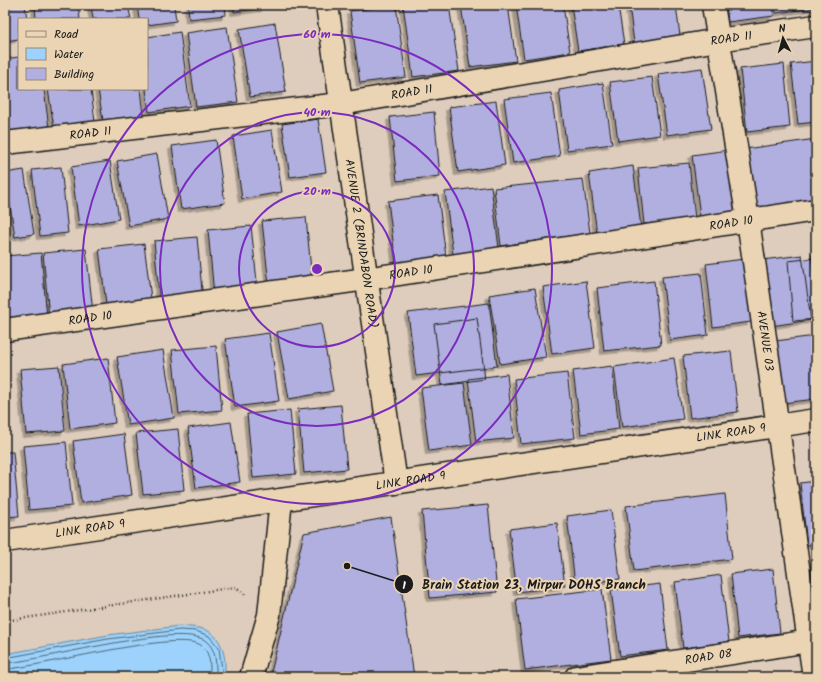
<svg xmlns="http://www.w3.org/2000/svg" width="821" height="682" viewBox="0 0 821 682" font-family="Kalam,sans-serif">
<style>
.water{fill:#9cd2fb;stroke:#6989a2}
.lines{fill:none;stroke-linecap:round;stroke-linejoin:round}
.shore{stroke:#4f6575;stroke-width:1}
.building{fill:#b0afe0;stroke:#1c1c1c;filter:url(#shadow)}
.street-casing{stroke:#1c1c1c;stroke-width:25}
.secondary-casing{stroke:#1c1c1c;stroke-width:25}
.path{stroke:#1c1c1c;stroke-width:2.5;stroke-dasharray:1 3;stroke-linecap:butt}
.street{stroke:#ead4b3;stroke-width:22}
.secondary{stroke:#ead4b3;stroke-width:22}
.ring{fill:none;stroke:#7b2cbf;stroke-width:2}
.labels{text-anchor:middle;dominant-baseline:central;stroke-width:4;stroke-linejoin:round;paint-order:stroke}
.street-label{font-size:12px;fill:#1c1c1c;stroke:#ead4b3}
.centre{fill:#7b2cbf;stroke:#ead4b3;stroke-width:2}
.ring-label{font-size:12px;text-anchor:middle;font-weight:bold;fill:#7b2cbf;stroke:#ead4b3;stroke-width:4;stroke-linejoin:round;paint-order:stroke}
.leader{fill:none;stroke:#1c1c1c;stroke-width:1.5}
.callout-dot{fill:#1c1c1c;stroke:#ead4b3;stroke-width:1.5}
.mark-label{font-size:12px;text-anchor:middle;font-weight:bold;fill:#fff}
.callout-label{font-size:13px;text-anchor:middle;font-weight:bold;fill:#1c1c1c;stroke:#ead4b3;stroke-width:4;stroke-linejoin:round;paint-order:stroke}
</style>
<defs>
<filter id="shadow"><feDropShadow dx="-3.5" dy="3.5" stdDeviation="0" flood-color="#0004"/></filter>
</defs>
<rect width="100%" height="100%" fill="#decdbc"/>
<filter id="ink" filterUnits="userSpaceOnUse"><feTurbulence type="fractalNoise" baseFrequency=".025" numOctaves="2"/><feDisplacementMap in="SourceGraphic" scale="8" xChannelSelector="R" yChannelSelector="G"/><feConvolveMatrix kernelMatrix="1 2 1 2 8 2 1 2 1" color-interpolation-filters="sRGB"/></filter>
<g filter="url(#ink)">
<path class="water" d="M179,626C190,627 201,627 210,632C224,641 227,662 224,677H5V654L108,635Z"/>
<g class="lines">
<path class="shore" d="M5,658L108,639L180,630L196,631L209,636L219,648L222,670L221,677
M5,663C42,661 181,621 206,641C217,650 216,664 216,677
M5,669C39,668 181,628 202,646C211,654 210,666 210,677"/>
</g>
<path class="building" d="M5,5H25L27,19H19V39L5,41Z
M35,5H78L80,19H36Z
M91,5H128L131,19H93Z
M137,5H174L176,21L147,25V19H139Z
M188,5H225L226,15L189,19Z
M234,5H265V8L234,12Z
M396,5L406,77L360,83L350,11Z
M403,5H449L459,71L413,77Z
M461,5H508L516,61L470,67Z
M516,5H563L570,52L524,59Z
M571,5H618L624,44L578,51Z
M629,5H676L680,36L634,43Z
M726,5H773L774,16L728,22Z
M775,5H816V8L776,13Z
M275,23L286,92L250,97L239,29Z
M227,27L238,102L196,107L186,33Z
M180,32L190,106L149,112L146,89H147V37Z
M19,57V89H44L49,128L8,134L5,111V59Z
M816,61V122L798,124L791,64Z
M784,64L790,127L747,132L740,69Z
M702,68L711,129L667,135L658,74Z
M652,77L660,135L618,141L610,82Z
M603,83L612,144L567,150L559,90Z
M48,89H91L95,122L54,128Z
M98,89H141L144,115L103,121Z
M551,93L560,156L513,163L504,99Z
M496,101L505,165L458,172L449,107Z
M434,112L440,176L397,181L390,117Z
M318,119L326,172L290,177L282,124Z
M272,130L282,192L242,199L233,136Z
M816,139V203L753,211L745,149Z
M216,140L225,203L181,209L172,146Z
M736,149L744,210L700,216L692,155Z
M157,154L168,219L129,226L117,161Z
M110,161L119,219L79,226L71,167Z
M689,163L695,219L644,224L638,168Z
M633,166L641,227L597,234L589,173Z
M61,167L68,233L40,236L32,170Z
M24,170L34,234L15,237L5,173Z
M583,179L590,233L501,246L494,188Z
M491,186L499,248L453,254L445,192Z
M438,195L446,257L396,264L388,201Z
M5,209L9,237L5,238Z
M306,217L312,281L269,285L262,221Z
M251,226L258,291L214,295L208,230Z
M197,237L203,301L160,305L154,241Z
M144,244L152,306L107,312L99,249Z
M86,249L93,312L49,317L43,253Z
M41,253L47,317L5,321V256Z
M802,255L811,320L771,326L762,260Z
M811,255H816V289Z
M816,258V319L793,321L788,261Z
M744,259L751,322L713,327L706,264Z
M701,273L708,335L670,340L662,277Z
M586,281L595,348L552,354L543,287Z
M654,281L661,345L604,351L597,288Z
M535,288L546,357L500,364L489,295Z
M489,303L497,366L416,376L408,313Z
M477,318L485,379L442,385L434,324Z
M321,324L333,391L289,399L277,332Z
M269,333L279,401L235,407L225,339Z
M816,336V399L783,403L775,341Z
M216,346L222,410L179,414L172,350Z
M163,350L174,418L128,425L117,357Z
M731,351L738,412L690,418L683,356Z
M108,358L115,423L70,429L63,364Z
M674,358L683,419L622,427L614,367Z
M59,366L65,431L26,434L20,369Z
M612,366L619,429L581,434L573,371Z
M567,373L575,438L521,444L514,379Z
M507,374L514,438L476,442L468,379Z
M464,383L472,445L429,451L421,388Z
M341,405L347,469L304,473L298,409Z
M290,410L296,474L253,478L247,414Z
M231,422L240,482L196,488L188,428Z
M178,429L184,490L143,494L136,433Z
M124,434L132,495L81,503L73,441Z
M66,442L72,506L29,510L23,446Z
M5,452H13L19,516L5,517Z
M816,481V544L807,545L800,483Z
M725,494L732,559L634,571L626,506Z
M488,505L497,592L430,598L422,511Z
M611,510L620,579L575,584L567,516Z
M391,517L414,677H270L304,533Z
M557,523L565,586L517,592L509,529Z
M812,560H816V591Z
M773,569L780,633L738,638L731,574Z
M721,575L729,642L683,648L675,582Z
M660,584L668,650L620,656L611,590Z
M602,589L611,659L525,670L516,599Z"/>
<g class="lines">
<defs>
<g id="street">
<path id="s1" d="M327,5L396,483"/>
<path id="s2" d="M713,5L748,220L814,677"/>
<path id="s3" d="M5,143L341,104L718,40L816,26"/>
<path id="s4" d="M5,330L366,279L816,210"/>
<path d="M251,677L269,615L281,500"/>
<path id="s5" d="M576,677L816,640"/>
</g>
<g id="secondary">
<path id="s6" d="M5,541L816,420"/>
</g>
</defs>
<use href="#street" class="street-casing"/>
<use href="#secondary" class="secondary-casing"/>
<path class="path" d="M5,621L236,587L247,596"/>
<use href="#street" class="street"/>
<use href="#secondary" class="secondary"/>
</g>
</g>
<g class="ring">
<circle cx="317" cy="269" r="78"/>
<circle cx="317" cy="269" r="157"/>
<circle cx="317" cy="269" r="235"/>
</g>
<g class="labels">
<g class="street-label">
<text stroke="none"><textPath href="#s3" startOffset="734">ROAD 11</textPath></text>
<text stroke="none"><textPath href="#s3" startOffset="410">ROAD 11</textPath></text>
<text stroke="none"><textPath href="#s3" startOffset="86">ROAD 11</textPath></text>
<text stroke="none"><textPath href="#s4" startOffset="734">ROAD 10</textPath></text>
<text stroke="none"><textPath href="#s1" startOffset="241">AVENUE 2 (BRINDABON ROAD)</textPath></text>
<text stroke="none"><textPath href="#s4" startOffset="410">ROAD 10</textPath></text>
<text stroke="none"><textPath href="#s4" startOffset="86">ROAD 10</textPath></text>
<text stroke="none"><textPath href="#s2" startOffset="340">AVENUE 03</textPath></text>
<text stroke="none"><textPath href="#s6" startOffset="734">LINK ROAD 9</textPath></text>
<text stroke="none"><textPath href="#s6" startOffset="410">LINK ROAD 9</textPath></text>
<text stroke="none"><textPath href="#s6" startOffset="86">LINK ROAD 9</textPath></text>
<text stroke="none"><textPath href="#s5" startOffset="134">ROAD 08</textPath></text>
</g>
</g>
<circle cx="317" cy="269" r="6" class="centre"/>
<g class="ring-label">
<text x="317" y="38">60 m</text>
<text x="317" y="116">40 m</text>
<text x="317" y="195">20 m</text>
</g>
<path class="leader" d="M347 566L404 584"/>
<g class="callout-dot">
<circle cx="347" cy="566" r="4"/>
<circle cx="404" cy="584" r="10"/>
</g>
<g class="mark-label">
<text x="404" y="589">1</text>
</g>
<g class="callout-label">
<text x="534" y="589">Brain Station 23, Mirpur DOHS Branch</text>
</g>
<rect width="821" height="682" fill="none" stroke="#ead4b3" stroke-width="20"/>
<rect x="10" y="10" width="801" height="662" fill="none" stroke="#1c1c1c" stroke-width="1.5" filter="url(#ink)"/>
<rect x="18" y="18" width="130" height="72" fill="#ead4b3" stroke="#988a77"/>
<rect x="26" y="31" width="20" height="6" fill="#ead4b3" stroke="#988a77"/>
<text x="54" y="38" font-size="12" fill="#1c1c1c">Road</text>
<rect x="26" y="48" width="20" height="12" fill="#9cd2fb" stroke="#988a77"/>
<text x="54" y="58" font-size="12" fill="#1c1c1c">Water</text>
<rect x="26" y="68" width="20" height="12" fill="#b0afe0" stroke="#988a77"/>
<text x="54" y="78" font-size="12" fill="#1c1c1c">Building</text>
<g transform="translate(783 38) rotate(354)" stroke="#ead4b3" stroke-width="3" paint-order="stroke">
<path d="M0-3L7 15L0 10L-7 15Z" fill="#1c1c1c"/>
<text y="-6" font-size="11" font-weight="bold" text-anchor="middle" fill="#1c1c1c">N</text>
</g>
</svg>
